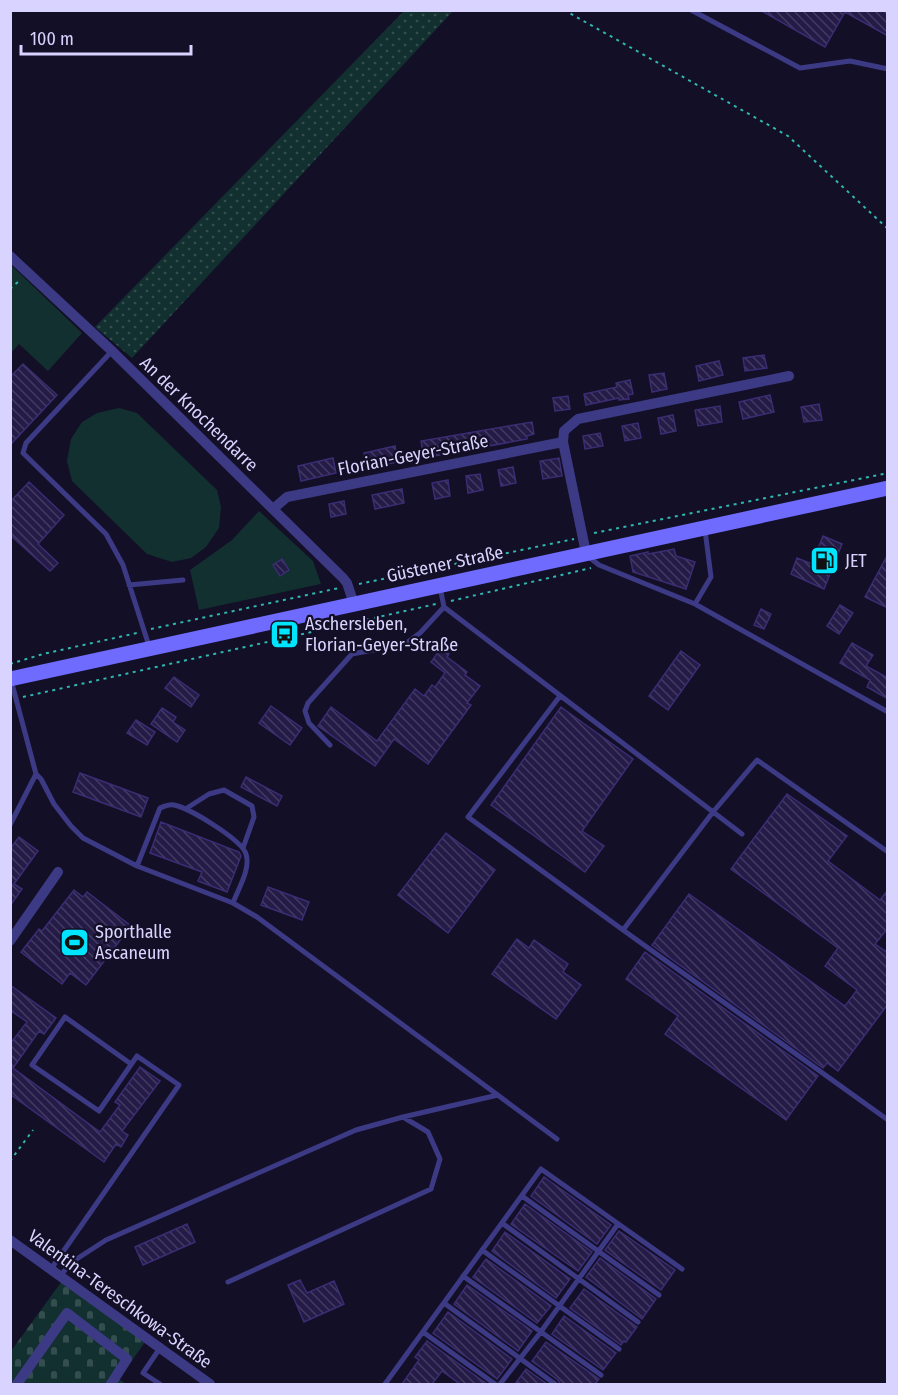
<svg xmlns="http://www.w3.org/2000/svg" width="898" height="1395" viewBox="0 0 898 1395" font-family="'Fira Sans Condensed',sans-serif">
<style>
.grass{fill:url(#grass-dots)}
.cemetery{fill:url(#cemetery-stones)}
.garden{fill:#12302f}
.building{fill:url(#building-back-hatch);stroke:#3b2d73;stroke-width:1.5}
.lines{fill:none;stroke-linecap:round;stroke-linejoin:round}
.path{stroke:#2fb8b0;stroke-width:2;stroke-dasharray:3 4.5;stroke-linecap:butt}
.lane{stroke:#3d3a85;stroke-width:5}
.street{stroke:#3d3a85;stroke-width:10}
.secondary{stroke:#6f6bff;stroke-width:15}
.labels{text-anchor:middle;dominant-baseline:central;stroke-width:4.5;stroke-linejoin:round;paint-order:stroke}
.street-label{font-size:18px;fill:#d9d4ff;stroke:#130f26}
.poi-label{font-size:18px;fill:#d9d4ff;stroke:#130f26;text-anchor:start}
</style>
<defs>
<pattern id="grass-dots" width="8" height="8" patternUnits="userSpaceOnUse" patternTransform="scale(1.5)"><rect width="8" height="8" fill="#12302f"/><path d="M2 2h.1M6 6h.1" fill="none" stroke="#344d4e" stroke-width="1.8" stroke-linecap="round"/></pattern>
<pattern id="cemetery-stones" width="16" height="16" patternUnits="userSpaceOnUse" patternTransform="scale(1.5)"><rect width="16" height="16" fill="#12302f"/><path d="M2 7V4a2 2 0 0 1 4 0v3zM10 15v-3a2 2 0 0 1 4 0v3z" fill="#344d4e"/></pattern>
<pattern id="building-back-hatch" width="6" height="6" patternUnits="userSpaceOnUse" patternTransform="scale(1.5)"><rect width="6" height="6" fill="#241b47"/><path d="M-1 5l2 2M0 0l6 6M5-1l2 2" fill="none" stroke="#433b63"/></pattern>
</defs>
<rect width="100%" height="100%" fill="#130f26"/>
<path class="grass" d="M404,11H453L132,358L95,327Z"/>
<path class="cemetery" d="M62,1281L145,1342L119,1379L126,1384H11V1351Z"/>
<path class="garden" d="M10,264L82,333L48,371L19,344L11,353Z
M119,408L137,413L217,490L221,507L219,528L206,547L191,558L172,562L147,554L72,481L67,461L71,439L82,422L97,413Z
M259,511L313,561L321,584L199,610L190,570L232,540Z"/>
<path class="building" d="M760,10H888V36L845,12L825,47Z
M764,355L767,368L745,371L743,358Z
M719,361L723,375L699,381L696,366Z
M23,364L57,395L10,445V377Z
M664,373L667,389L652,392L649,375Z
M630,380L633,394L628,395L629,399L619,400V398L586,405L584,394L617,387L616,383Z
M770,395L774,412L743,419L739,402Z
M568,396L570,409L555,411L553,398Z
M819,404L822,420L804,422L801,407Z
M720,406L722,422L698,426L695,410Z
M673,415L676,431L661,434L658,418Z
M532,422L534,434L527,436V439L424,458L421,441Z
M638,423L641,438L625,441L622,426Z
M600,433L603,446L585,449L583,436Z
M395,446L398,462L367,468L364,453Z
M333,458L336,473L301,481L298,466Z
M559,458L562,476L543,479L540,461Z
M513,467L516,483L501,486L498,470Z
M480,474L483,490L468,493L466,476Z
M448,480L450,496L435,499L432,483Z
M29,482L64,515L38,544L58,563L50,571L10,535V502Z
M402,489L404,503L375,509L372,495Z
M344,501L346,514L331,517L329,504Z
M823,536L842,544L824,589L791,574L797,558L812,564Z
M674,549L676,556L695,562L686,589L633,572L630,556L648,552V554Z
M888,554V608L865,597Z
M282,559L289,570L280,576L273,565Z
M840,605L853,613L839,634L827,626Z
M761,609L771,614L764,629L754,625Z
M852,643L873,655L866,666L888,678V699L867,687L870,680L840,663Z
M441,648L449,654L447,657L467,672L465,675L480,686L467,703L471,705L428,764L394,739L375,766L318,726L331,707L377,741L415,689L424,696L432,685L435,687L445,673L431,662Z
M681,651L700,665L668,710L649,696Z
M174,677L199,695L191,707L165,688Z
M271,706L302,728L290,745L259,723Z
M561,707L633,759L582,831L604,846L585,872L491,805Z
M162,708L176,717L173,722L185,730L177,742L151,724Z
M136,720L155,732L147,745L127,733Z
M80,773L148,798L141,817L73,792Z
M246,777L282,796L277,806L241,787Z
M787,794L847,836L828,861L880,900L888,890V928L875,944L888,953V1004L838,1071L827,1063L823,1068L652,945L689,894L845,1006L857,990L825,966L838,948L731,869Z
M161,822L239,852L241,856L227,892L198,881L202,872L150,853Z
M446,833L495,870L448,933L398,895Z
M19,837L38,851L14,884L22,889L10,906V849Z
M268,887L309,902L302,920L261,905Z
M74,890L83,897L87,892L131,926L86,985L70,973L62,984L21,952L39,929L42,931Z
M517,939L529,948L534,940L568,964L563,972L581,985L556,1019L492,974Z
M645,952L818,1076L786,1120L665,1034L678,1016L626,979Z
M10,985L56,1018L44,1034L39,1031L13,1068L100,1132L120,1105L115,1102L140,1067L160,1081L122,1131L128,1135L121,1147L116,1144L104,1162L10,1094V1044L27,1022L10,1010Z
M544,1177L611,1225L597,1244L531,1196Z
M525,1204L592,1252L578,1271L511,1224Z
M187,1224L195,1242L143,1265L135,1247Z
M619,1231L675,1270L661,1290L605,1250Z
M505,1232L570,1279L556,1298L492,1251Z
M600,1258L656,1299L642,1319L586,1277Z
M486,1259L551,1306L537,1323L473,1277Z
M300,1280L307,1293L334,1281L344,1304L304,1322L288,1285Z
M467,1285L532,1331L518,1351L454,1304Z
M584,1289L637,1327L626,1342L624,1341L621,1345L570,1308Z
M448,1312L512,1359L497,1379L433,1333Z
M564,1316L616,1353L603,1370L552,1334Z
M427,1341L487,1384H460L442,1371L432,1384H402L419,1360L415,1357Z
M546,1342L599,1379L595,1384H560L558,1380L532,1361Z
M526,1369L547,1384H515Z"/>
<g class="lines">
<path class="path" d="M564,10L788,136L888,229
M10,289L19,281
M594,533L888,473
M359,584L574,539
M451,601L591,568
M151,629L339,588
M10,664L43,654L137,633
M23,697L436,604
M10,1161L33,1130"/>
<path class="lane" d="M691,10L800,68L850,61L888,69
M112,351L26,443L23,453L106,534L123,565L149,646
M589,557L599,565L695,604L888,712
M129,585L183,580
M440,587L444,607L742,834
M695,604L711,577L705,530
M560,696L468,817L623,930L713,812L757,760L888,852
M330,745L309,723L305,711L308,703L352,654L405,644L420,633L444,607
M36,774L41,779L54,804L71,826L83,838L137,866L233,903L257,917L557,1139
M187,808L209,794L224,790L252,806L254,817L243,848
M10,825L36,774L11,680
M137,866L160,808C165,806 169,804 174,805C188,807 242,840 246,854C251,869 238,889 233,903
M623,930L888,1120
M403,1117L498,1095
M522,1196L659,1295
M502,1223L638,1322
M482,1250L619,1349
M51,1269L179,1085L137,1056L99,1111L32,1065L65,1017L131,1064
M60,1276L72,1262L106,1240L356,1130L403,1117L428,1132L440,1159L431,1189L228,1282
M463,1276L601,1375
M444,1303L555,1384
M423,1332L495,1384
M160,1384L143,1373L160,1348
M385,1384L541,1169L682,1269
M500,1384L540,1333L618,1224"/>
<path class="street" d="M10,256L112,351L343,578L347,583L354,604
M563,442L586,553
M273,509L287,497L563,442L564,431L578,419L789,376
M10,941L58,872
M10,1240L210,1384
M17,1384L67,1313L127,1359L111,1384"/>
<path class="secondary" d="M10,679L888,488"/>
</g>
<defs>
<symbol id="fuel-square" viewBox="-11 -11 22 22"><rect x="-9" y="-9" width="18" height="18" rx="4" fill="#00e5ff" stroke="#130f26"/><path d="M-5.5-6h7V0h2V4h1.3V-2.5L3-4.5l.8-.8L6-3V5H2.5V1h-1V6h-7ZM-4.2-4.7v3.2H.2V-4.7Z" fill="#111"/></symbol>
<symbol id="bus-square" viewBox="-11 -11 22 22"><rect x="-9" y="-9" width="18" height="18" rx="4" fill="#00e5ff" stroke="#130f26"/><path d="M-5-6H5V4H4V6H2V4H-2V6H-4V4H-5ZM-3.5-4V0h7V-4ZM-3.5 1.2v1.5H-2V1.2ZM2 1.2v1.5H3.5V1.2Z" fill="#111"/></symbol>
<symbol id="stadium-square" viewBox="-11 -11 22 22"><rect x="-9" y="-9" width="18" height="18" rx="4" fill="#00e5ff" stroke="#130f26"/><path d="M0-5a6.5 5 0 1 0 0 10a6.5 5 0 1 0 0-10ZM-3.5-1.8h7v3.6h-7Z" fill="#111"/></symbol>
</defs>
<g fill-rule="evenodd">
<use href="#fuel-square" x="808" y="544" width="33" height="33"/>
<use href="#bus-square" x="268" y="618" width="33" height="33"/>
<use href="#stadium-square" x="58" y="926" width="33" height="33"/>
</g>
<g class="labels">
<g class="street-label">
<text transform="translate(199 414) rotate(44)">An der Knochendarre</text>
<text transform="translate(413 455) rotate(-11)">Florian-Geyer-Straße</text>
<text transform="translate(445 564) rotate(-12)">Güstener Straße</text>
<text transform="translate(120 1299) rotate(36)">Valentina-Tereschkowa-Straße</text>
</g>
<g class="poi-label">
<text x="845" y="561">JET</text>
<text x="305" y="624">Aschersleben,<tspan x="305" dy="21">Florian-Geyer-Straße</tspan></text>
<text x="95" y="932">Sporthalle<tspan x="95" dy="21">Ascaneum</tspan></text>
</g>
</g>
<rect width="898" height="1395" fill="none" stroke="#d9d4ff" stroke-width="24"/>
<path d="M21 45v9h170v-9" fill="none" stroke="#d9d4ff" stroke-width="3"/>
<text x="30" y="45" font-size="18" fill="#d9d4ff" stroke="#130f26" stroke-width="4.5" paint-order="stroke">100 m</text>
</svg>
